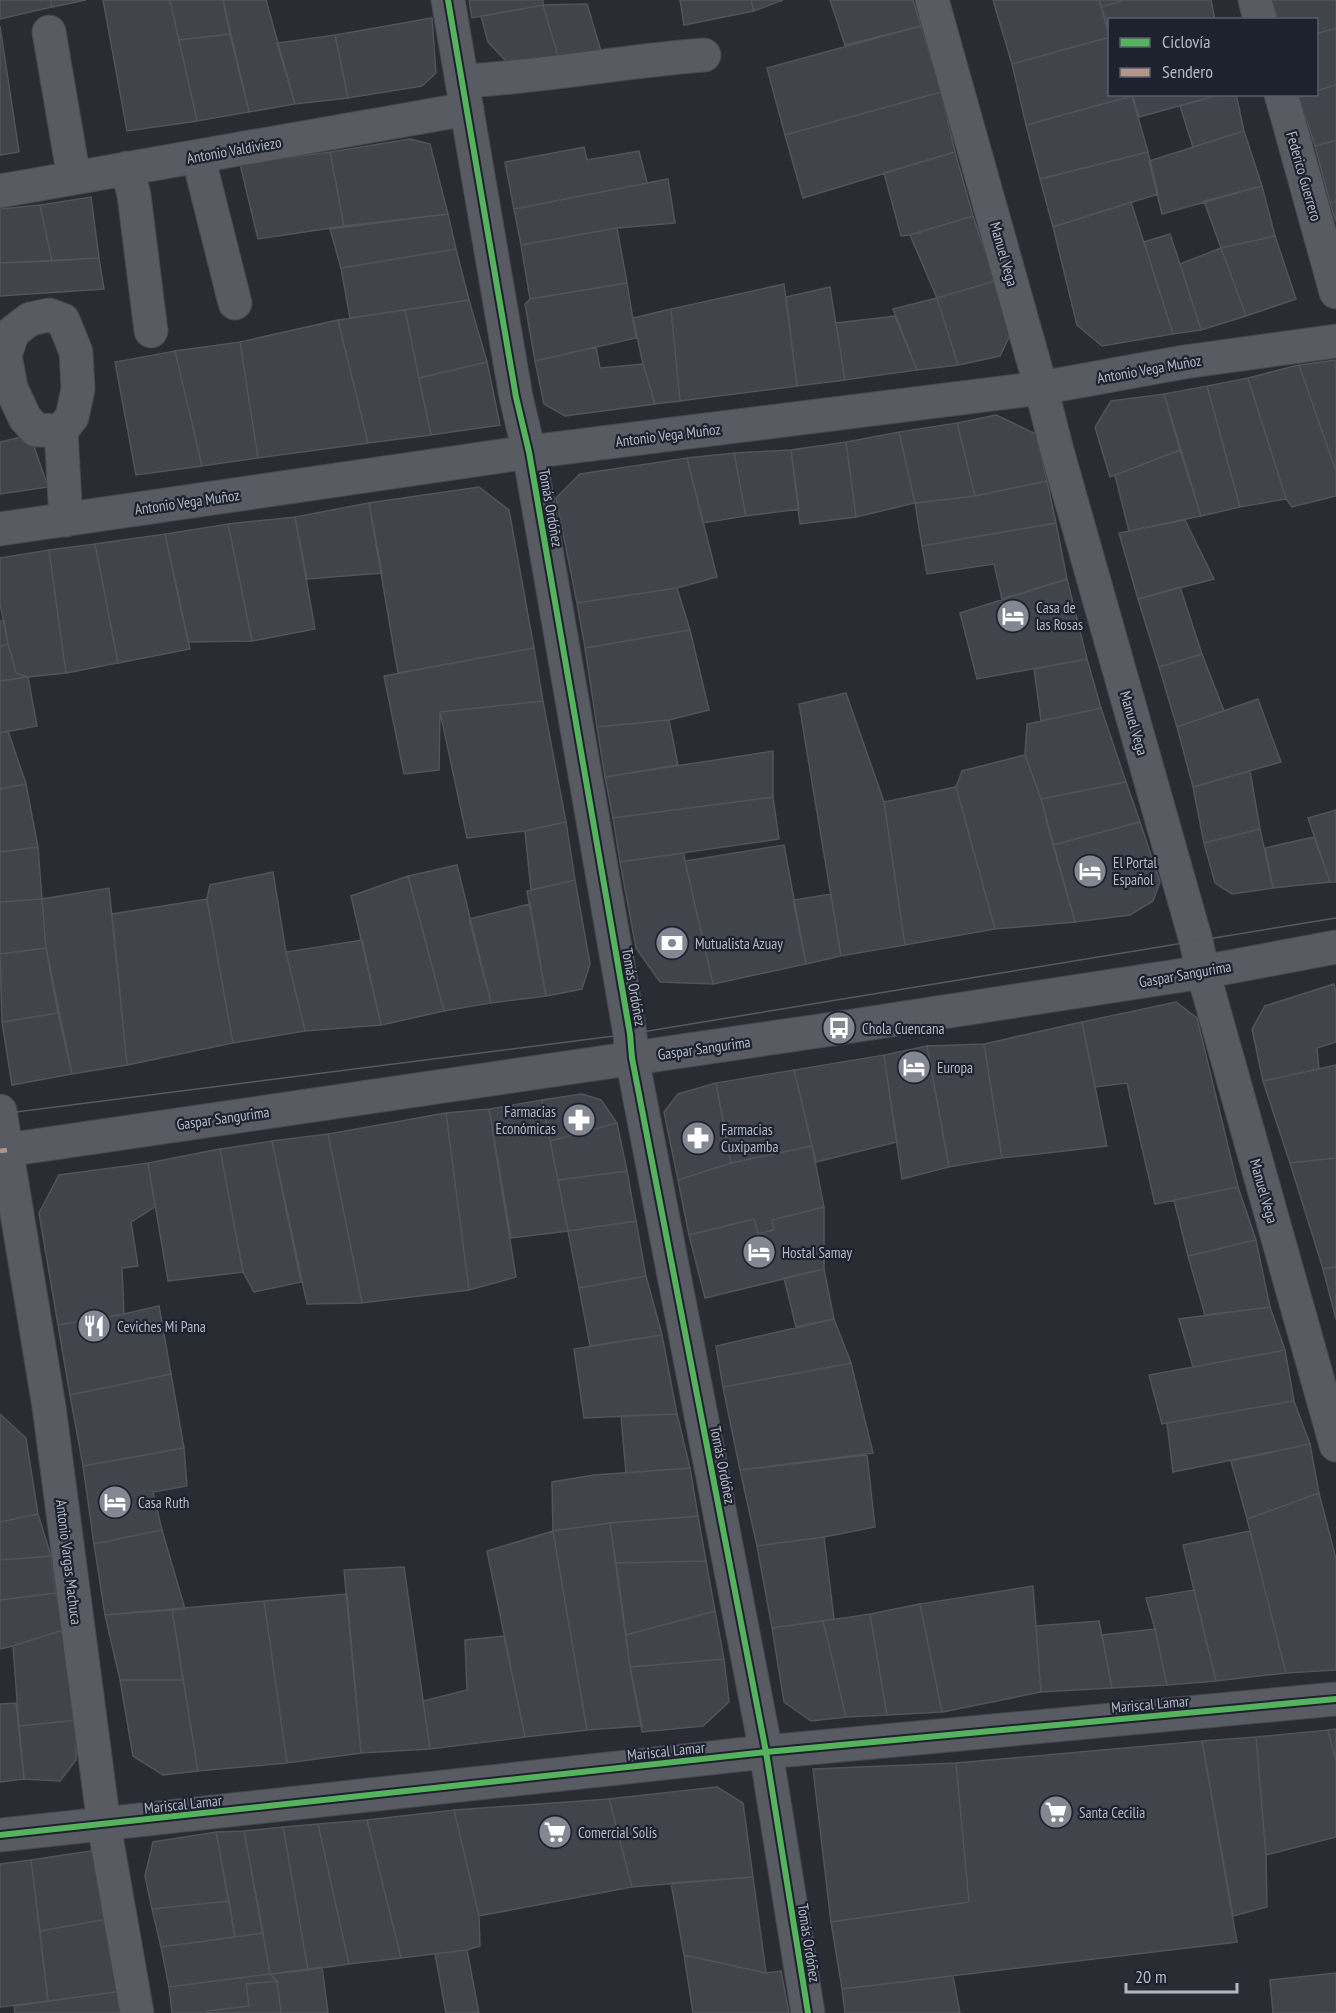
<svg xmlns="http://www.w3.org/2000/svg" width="1336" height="2013" viewBox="0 0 1336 2013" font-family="'PT Sans Narrow',sans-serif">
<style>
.building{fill:#41444a;stroke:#51545b;stroke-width:1.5}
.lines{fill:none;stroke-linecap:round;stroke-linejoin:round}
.minor-casing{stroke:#45474d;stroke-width:35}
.minor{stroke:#585b62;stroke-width:33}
.tram{stroke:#575a5f;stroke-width:1.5}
.quiet{stroke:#b2968c;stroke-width:4.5;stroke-dasharray:9 4.5;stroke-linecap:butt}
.cycleway-casing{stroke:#1d222e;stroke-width:10}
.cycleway{stroke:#56b35d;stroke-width:6}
.labels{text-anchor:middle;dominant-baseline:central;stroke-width:4.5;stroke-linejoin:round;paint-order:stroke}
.street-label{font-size:15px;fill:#b3b8c5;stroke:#1d222e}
.poi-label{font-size:15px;fill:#b3b8c5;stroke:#1d222e;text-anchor:start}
</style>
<rect width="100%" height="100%" fill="#292c33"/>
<path class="building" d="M0,0H51L52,7L0,19Z
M51,0H86L52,7Z
M103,0H170L197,121L127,131Z
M170,0H223L230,34L179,40Z
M223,0H266L295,104L249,112Z
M469,0H543V5L472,18Z
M680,0H751L754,11L684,25Z
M751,0H783L754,11Z
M830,0H913L921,26L845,45Z
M993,0H1099L1110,37L1012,64Z
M1099,0H1125L1101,7Z
M1125,0H1211L1215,20H1110V32L1101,7Z
M1272,0H1336V28L1316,34V20H1278Z
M587,4L601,51L559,59L543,5Z
M543,5L559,59L506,61L488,42L481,16Z
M432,18L436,73L422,86L348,98L335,35Z
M0,26L19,152L0,155Z
M921,26L941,92L785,135L767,68Z
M1336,28V85L1316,91V34Z
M230,34L249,112L197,121L179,40Z
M335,35L348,98L295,104L277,43Z
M1110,37V94L1132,96L1026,125L1012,64Z
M1336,85V140L1315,146L1299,97L1316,94V91Z
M941,92L955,152L803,198L785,135Z
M1132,94H1222L1139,117Z
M1222,94H1236L1244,131L1193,147L1180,106Z
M1132,96L1148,152L1040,179L1026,125Z
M1244,131L1262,186L1162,214L1149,161Z
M410,139L430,144L448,214L344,226L330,152Z
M1336,140V201L1330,203L1315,146Z
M584,147L587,160L639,151L647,183L514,209L505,162Z
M330,152L344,226L258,239L240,164Z
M955,152L973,216L910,235L901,236L884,173Z
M1148,152L1158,194L1053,227L1040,179Z
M668,179L675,223L617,228L521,245L514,209Z
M1262,186L1275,236L1221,248L1204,201Z
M91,197L99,258L52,261L40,205Z
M1336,201V222L1330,203Z
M1131,202L1173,334L1102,346L1077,325L1053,227Z
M40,205L52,261L0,263V209Z
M448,214L456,249L341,268L330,229Z
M973,216L995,281L937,298L910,235Z
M617,228L627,283L530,299L521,245Z
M1170,234L1180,264L1201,330L1173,334L1144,242Z
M1275,236L1296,299L1246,316L1221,248Z
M1221,248L1246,316L1201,330L1180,264Z
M456,249L469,300L350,318L341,268Z
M99,258L104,289L0,296V263Z
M995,281L1012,331L1000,356L958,365L937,298Z
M627,283L636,338L535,361L525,304L530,299Z
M784,284L797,386L680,401L671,309Z
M830,287L845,380L797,386L786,297Z
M937,298L958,365L917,370L893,309Z
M469,300L487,362L419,378L405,310Z
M671,309L680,401L655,404L643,364L633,318Z
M405,310L431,435L368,443L338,320Z
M895,316L917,370L845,380L836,323Z
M338,320L368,443L258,458L240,342Z
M240,342L258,458L202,466L175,351Z
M596,347L600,368L643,364L655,404L565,416L544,404L535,361Z
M175,351L202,466L136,475L115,362Z
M1336,360V471L1299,365Z
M487,362L500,425L431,435L419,378Z
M1299,365L1336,471V496L1292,507L1286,499L1248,378Z
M1248,378L1286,499L1240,507L1207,386Z
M1207,386L1240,507L1201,516L1164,394Z
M1164,394L1180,450L1110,477L1095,427L1111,401Z
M996,415L1036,434L1047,481L975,496L957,423Z
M957,423L975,496L915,503L899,432Z
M899,432L915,503L856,517L846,442Z
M30,435L48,487L0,494V442Z
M846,442L856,517L800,524L791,450Z
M791,450L799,509L746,516L734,453Z
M1180,450L1201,516L1129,531L1115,475Z
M734,453L746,516L703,523L687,458Z
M687,458L717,577L677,588L577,603L556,498L580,474Z
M1047,481L1056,523L922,546L915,503L975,496Z
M479,487L509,510L534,648L398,673L369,503Z
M369,503L382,573L307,579L295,517Z
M295,517L315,629L252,641L228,524Z
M1185,520L1214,579L1138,599L1119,533Z
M1056,523L1067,579L1002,599L994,564L927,574L922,546Z
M228,524L252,641L188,642L165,534Z
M165,534L190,649L118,663L95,544Z
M95,544L118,663L66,673L49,550Z
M49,550L66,673L28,677L16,673L8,644L0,604V558Z
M1067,579L1087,659L977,679L960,613Z
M1180,587L1202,654L1159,667L1138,599Z
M677,588L690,630L585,648L577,603Z
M0,621H4L8,644L0,646Z
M690,630L709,710L669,720L597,727L585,648Z
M8,644L16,673L28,677L0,681V646Z
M534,648L543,701L440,712L439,770L404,774L384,676Z
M1202,654L1224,711L1177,727L1159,667Z
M1087,659L1101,708L1041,721L1034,669Z
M28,677L37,726L0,733V681Z
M846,693L884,802L905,945L841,956L799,704Z
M1258,699L1281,762L1193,787L1177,727Z
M543,701L566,822L525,831L467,838L440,712Z
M1101,708L1126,782L1041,799L1025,755L1027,724Z
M669,720L678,765L605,777L597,727Z
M8,731L26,784L0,789V733Z
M773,751V797L613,818L605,777Z
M1025,755L1041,799L1075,922L995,929L956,787L962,771Z
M1250,771L1260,829L1204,843L1193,787Z
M1126,782L1140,822L1053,845L1041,799Z
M26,784L38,847L0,852V789Z
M956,787L995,929L905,945L884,802Z
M773,797L779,839L620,862L613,818Z
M1336,810V882H1330L1308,818Z
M566,822L575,880L531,890L525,831Z
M1140,822L1160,882L1153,901L1130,915L1075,922L1053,845Z
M1260,829L1273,888L1232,894L1215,883L1204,843Z
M1314,837L1330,882L1273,888L1265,848Z
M784,845L806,964L713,984L685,861Z
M38,847L42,899L0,902V852Z
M684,853L685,861L713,984L660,982L636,948L620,862Z
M457,865L491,1003L444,1011L408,876Z
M273,872L286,952L305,1031L233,1043L207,899L210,885Z
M408,876L444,1011L381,1025L351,896Z
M575,880L590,964L582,989L546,996L527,891Z
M109,888L127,1065L72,1074L46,948L42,899Z
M831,894L841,956L806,964L793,900Z
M42,899L46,948L0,954V902Z
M207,899L233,1043L127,1065L112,914Z
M530,904L546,996L491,1003L469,919Z
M362,940L381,1025L305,1031L286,952Z
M46,948L58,1013L2,1022L0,954Z
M1334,984L1336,993V1042L1317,1048L1319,1069L1263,1081L1252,1029L1265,1006Z
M1176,1002L1197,1018L1238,1187L1155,1204L1127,1083L1095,1087L1082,1022Z
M58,1013L72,1074L12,1085L2,1022Z
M1082,1022L1107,1146L1002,1158L984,1044Z
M984,1044L1002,1158L949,1167L927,1046Z
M927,1046L949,1167L902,1179L884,1055Z
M884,1055L897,1142L816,1162L794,1070Z
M1336,1065V1158L1290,1163L1263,1081Z
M794,1070L812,1146L731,1163L716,1083Z
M716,1083L731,1163L678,1180L664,1112L678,1094Z
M582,1094L601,1100L617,1123L550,1141L542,1100Z
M542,1100L568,1231L511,1238L489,1109Z
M489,1109L516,1277L469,1290L446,1113Z
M446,1113L469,1290L362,1303L328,1134Z
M617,1123L627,1171L558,1180L550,1141Z
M328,1134L362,1303L307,1304L272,1141Z
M272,1141L301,1282L254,1292L243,1272L220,1149Z
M812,1146L824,1207L772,1220L774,1230L758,1234L754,1219L689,1235L678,1180L731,1163Z
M220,1149L243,1272L168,1281L148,1163Z
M1336,1158V1267L1323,1269L1290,1163Z
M148,1163L155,1207L131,1222L138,1266L122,1268L124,1314L58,1325L39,1213L59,1175Z
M627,1171L636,1221L568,1231L558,1180Z
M1238,1187L1256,1240L1188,1256L1174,1200Z
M824,1207V1269L705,1298L689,1235L754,1219L758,1234L774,1230L772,1220Z
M636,1221L646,1276L579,1288L568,1231Z
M1256,1240L1270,1307L1205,1315L1188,1256Z
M1336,1267V1319L1323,1269Z
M824,1269L834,1319L796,1327L784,1278Z
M646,1276L662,1335L590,1346L579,1288Z
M159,1306L171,1374L70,1395L58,1325L124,1314Z
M1270,1307L1285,1350L1193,1367L1179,1319Z
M834,1319L851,1363L723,1387L716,1346Z
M662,1335L677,1414L584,1418L574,1349Z
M1285,1350L1294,1401L1162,1424L1149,1375Z
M851,1363L873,1453L740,1470L723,1387Z
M171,1374L184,1448L83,1466L70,1395Z
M1294,1401L1310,1444L1173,1472L1167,1423Z
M0,1414L26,1438L38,1514L0,1522Z
M677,1414L690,1468L626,1473L621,1416Z
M1310,1444L1319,1493L1247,1519L1231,1461Z
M184,1448L187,1486L153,1492L162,1530L94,1544L83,1466Z
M867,1455L875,1527L824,1537L757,1546L740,1470Z
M690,1468L698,1516L610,1523L553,1531L552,1482L594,1475Z
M1319,1493L1336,1559V1670L1286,1673L1247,1519Z
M38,1514L51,1556L0,1560V1522Z
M698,1516L706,1561L616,1563L610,1523Z
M610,1523L630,1667L642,1726L587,1730L553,1531Z
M162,1530L185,1609L105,1615L94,1544Z
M553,1531L587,1730L525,1737L487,1551Z
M1250,1531L1286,1673L1216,1681L1183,1545Z
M824,1537L834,1619L772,1628L757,1546Z
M51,1556L56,1593L0,1600V1560Z
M706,1561L715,1611L626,1635L616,1563Z
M404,1567L430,1749L361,1753L344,1570Z
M1033,1586L1041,1692L942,1712L920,1604Z
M1194,1590L1216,1681L1167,1685L1155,1629L1146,1598Z
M56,1593L63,1630L13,1646L0,1649V1600Z
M347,1594L361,1753L287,1763L264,1601Z
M264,1601L287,1763L198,1771L172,1609Z
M920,1604L942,1712L887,1715L870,1614Z
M172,1609L183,1680H120L105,1615Z
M715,1611L724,1659L630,1667L626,1635Z
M870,1614L887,1715L846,1717L823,1621Z
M823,1621L846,1717L811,1721L784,1702L772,1628Z
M1099,1621L1112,1688L1041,1692L1036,1626Z
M1155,1629L1167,1685L1112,1688L1102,1635Z
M63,1630L77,1720L19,1726L13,1646Z
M504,1636L525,1737L430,1749L423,1701L467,1690L465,1640Z
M724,1659L729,1702L703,1726L642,1732L630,1667Z
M120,1680H183L198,1771L163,1775L133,1756Z
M16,1703L24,1779L0,1782V1704Z
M77,1720L76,1760L60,1781L24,1779L19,1726Z
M1336,1729V1761L1328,1730Z
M1328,1730L1336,1761V1837L1266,1855L1256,1737Z
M1256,1737L1266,1855L1267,1907L1233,1916L1202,1741Z
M1202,1741L1237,1942L842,1989L831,1922L969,1902L956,1763Z
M956,1763L969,1902L831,1922L813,1769Z
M717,1787L743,1803L753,1877L632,1887L609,1799Z
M609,1799L632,1887L479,1916L454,1810Z
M454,1810L479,1916L480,1946L467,1950L401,1958L367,1820Z
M367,1820L401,1958L349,1964L318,1824Z
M318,1824L349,1964L308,1970L283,1827Z
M283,1827L308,1970L270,1974L244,1831Z
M244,1831L263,1933L235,1937L216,1832Z
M216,1832L229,1901L152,1909L145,1876L153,1842Z
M97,1850L108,1919L40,1931L31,1860Z
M31,1860L48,2001L0,2007V1864Z
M753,1877L766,1973L684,1955L671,1883Z
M229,1901L235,1937L161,1947L152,1909Z
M108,1919L122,1991L48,2001L40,1931Z
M263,1933L270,1974L169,1987L161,1947Z
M467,1950L479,2013H446L435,1954Z
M684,1955L766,1973L781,1971L789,2013H693Z
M322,1967L328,2013H281L277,1981L270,1974Z
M1336,1973V2013H1273L1270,1980Z
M270,1974L277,1981L246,1984L249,2006L207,2011V2013H172L169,1987Z
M953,1976L960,2013H845L842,1989Z
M277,1981L281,2013H207V2011L249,2006L246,1984Z
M122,1991L125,2013H15L14,2006Z"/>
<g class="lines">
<defs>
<path id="minor" d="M448,0L516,397L529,452L630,1034L632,1058L766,1752L808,2013
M932,0L1041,388L1058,454L1196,941L1203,972L1336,1445
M1255,0L1260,20
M49,32L74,178
M462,81C544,77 623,61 704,55
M1281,94L1336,292
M198,156L235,303
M127,168L134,195L151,331
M0,191L467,109
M61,431L36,430L25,418L11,388L5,355L13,332L30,319L49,315L63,320L76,352L78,389L72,417L61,431L66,520
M0,529L529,452L1041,388L1184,362L1336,341
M0,1111L49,1407L104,1825L137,2013
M0,1151L839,1028L1203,972L1336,947
M0,1835L766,1752L1336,1699"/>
</defs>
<use href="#minor" class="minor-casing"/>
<use href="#minor" class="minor"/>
<path class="tram" d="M0,1114L630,1034L1336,918"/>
<path class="quiet" d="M0,1151L7,1150"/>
<defs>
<path id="cycleway" d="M448,0L516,397L529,452L630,1034L632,1058L766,1752L808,2013
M0,1835L766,1752L1336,1699"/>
</defs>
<use href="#cycleway" class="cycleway-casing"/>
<use href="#cycleway" class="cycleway"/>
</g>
<defs>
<symbol id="hotel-disc" viewBox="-11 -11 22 22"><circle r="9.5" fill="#838792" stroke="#1d222e"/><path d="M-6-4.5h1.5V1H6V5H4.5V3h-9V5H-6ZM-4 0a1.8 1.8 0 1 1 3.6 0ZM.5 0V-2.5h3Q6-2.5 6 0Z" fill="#fff"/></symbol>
<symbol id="bank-disc" viewBox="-11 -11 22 22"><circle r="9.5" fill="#838792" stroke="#1d222e"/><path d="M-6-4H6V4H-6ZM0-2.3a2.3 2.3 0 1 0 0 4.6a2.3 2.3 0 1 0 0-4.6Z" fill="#fff"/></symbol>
<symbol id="bus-disc" viewBox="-11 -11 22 22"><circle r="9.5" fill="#838792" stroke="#1d222e"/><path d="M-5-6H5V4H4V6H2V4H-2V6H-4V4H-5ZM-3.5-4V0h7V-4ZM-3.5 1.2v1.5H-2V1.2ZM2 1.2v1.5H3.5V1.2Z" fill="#fff"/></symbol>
<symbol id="pharmacy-disc" viewBox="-11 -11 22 22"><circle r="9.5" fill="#838792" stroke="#1d222e"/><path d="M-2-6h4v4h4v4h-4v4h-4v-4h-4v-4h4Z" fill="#fff"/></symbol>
<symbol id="restaurant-disc" viewBox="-11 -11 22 22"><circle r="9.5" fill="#838792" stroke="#1d222e"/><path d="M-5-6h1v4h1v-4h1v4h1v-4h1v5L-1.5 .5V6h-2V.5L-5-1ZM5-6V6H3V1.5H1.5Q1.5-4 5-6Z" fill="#fff"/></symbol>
<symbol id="supermarket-disc" viewBox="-11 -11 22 22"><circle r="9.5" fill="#838792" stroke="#1d222e"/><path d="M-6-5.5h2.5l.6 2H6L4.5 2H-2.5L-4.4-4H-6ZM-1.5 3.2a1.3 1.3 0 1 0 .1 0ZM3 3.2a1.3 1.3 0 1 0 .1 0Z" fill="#fff"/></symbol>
</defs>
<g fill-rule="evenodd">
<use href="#hotel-disc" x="994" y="597" width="38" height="38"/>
<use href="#hotel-disc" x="1071" y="852" width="38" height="38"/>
<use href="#bank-disc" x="653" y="924" width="38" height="38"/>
<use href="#bus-disc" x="820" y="1009" width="38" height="38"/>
<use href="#hotel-disc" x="895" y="1048" width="38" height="38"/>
<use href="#pharmacy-disc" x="560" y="1101" width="38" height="38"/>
<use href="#pharmacy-disc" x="679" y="1119" width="38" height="38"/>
<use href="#hotel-disc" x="740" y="1233" width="38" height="38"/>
<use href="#restaurant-disc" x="75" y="1307" width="38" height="38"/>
<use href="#hotel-disc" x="96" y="1483" width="38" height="38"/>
<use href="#supermarket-disc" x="1037" y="1793" width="38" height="38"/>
<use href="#supermarket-disc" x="536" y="1813" width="38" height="38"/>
</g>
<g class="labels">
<g class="street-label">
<text transform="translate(234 150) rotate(-10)">Antonio Valdiviezo</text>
<text transform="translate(1304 176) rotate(74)">Federico Guerrero</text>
<text transform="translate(1004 254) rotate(74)">Manuel Vega</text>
<text transform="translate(1149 369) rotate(-10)">Antonio Vega Muñoz</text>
<text transform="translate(668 435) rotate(-7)">Antonio Vega Muñoz</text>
<text transform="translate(187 502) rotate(-8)">Antonio Vega Muñoz</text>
<text transform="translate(551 508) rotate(80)">Tomás Ordóñez</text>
<text transform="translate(1134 723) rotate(74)">Manuel Vega</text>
<text transform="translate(1185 974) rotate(-10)">Gaspar Sangurima</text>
<text transform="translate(634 987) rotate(80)">Tomás Ordóñez</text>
<text transform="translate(704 1048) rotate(-8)">Gaspar Sangurima</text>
<text transform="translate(223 1118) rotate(-8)">Gaspar Sangurima</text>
<text transform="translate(1264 1191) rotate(74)">Manuel Vega</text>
<text transform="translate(723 1465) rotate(79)">Tomás Ordóñez</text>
<text transform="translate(69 1562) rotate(83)">Antonio Vargas Machuca</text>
<text transform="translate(1150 1704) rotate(-5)">Mariscal Lamar</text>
<text transform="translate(666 1751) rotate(-6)">Mariscal Lamar</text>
<text transform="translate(183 1804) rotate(-6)">Mariscal Lamar</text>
<text transform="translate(809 1943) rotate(81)">Tomás Ordóñez</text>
</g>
<g class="poi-label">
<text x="1036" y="607">Casa de<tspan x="1036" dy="17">las Rosas</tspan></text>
<text x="1113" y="862">El Portal<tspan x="1113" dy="17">Español</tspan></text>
<text x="695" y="943">Mutualista Azuay</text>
<text x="862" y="1028">Chola Cuencana</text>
<text x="937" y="1067">Europa</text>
<text x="556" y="1111" text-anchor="end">Farmacias<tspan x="556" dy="17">Económicas</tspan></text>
<text x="721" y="1129">Farmacias<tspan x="721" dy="17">Cuxipamba</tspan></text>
<text x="782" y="1252">Hostal Samay</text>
<text x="117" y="1326">Ceviches Mi Pana</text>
<text x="138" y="1502">Casa Ruth</text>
<text x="1079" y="1812">Santa Cecilia</text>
<text x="578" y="1832">Comercial Solís</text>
</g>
</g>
<rect x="1108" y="18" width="210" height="78" fill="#1d222e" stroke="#595e6a" stroke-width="1.5"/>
<rect x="1120" y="38" width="30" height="9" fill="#56b35d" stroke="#595e6a" stroke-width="1.5"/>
<text x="1162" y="48" font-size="18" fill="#b3b8c5">Ciclovía</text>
<rect x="1120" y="68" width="30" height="9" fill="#b2968c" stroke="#595e6a" stroke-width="1.5"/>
<text x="1162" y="78" font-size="18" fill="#b3b8c5">Sendero</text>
<path d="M1126 1983v9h111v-9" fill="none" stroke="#b3b8c5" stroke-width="3"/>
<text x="1135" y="1983" font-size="18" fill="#b3b8c5" stroke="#1d222e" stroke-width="4.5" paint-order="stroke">20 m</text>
</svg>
